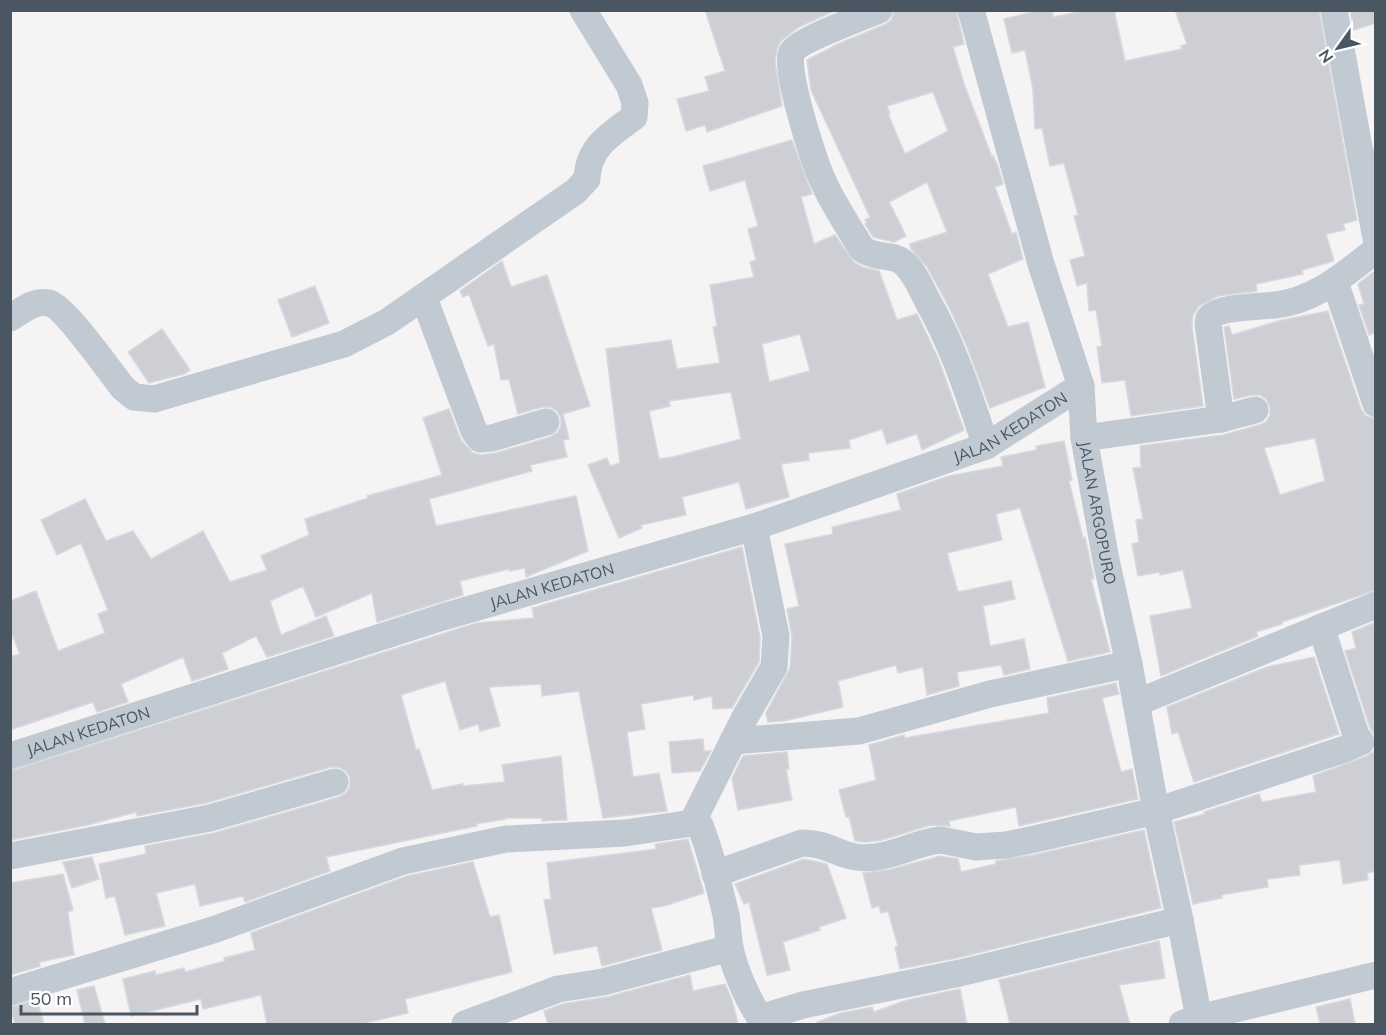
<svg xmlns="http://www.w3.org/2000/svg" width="1386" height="1035" viewBox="0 0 1386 1035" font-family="Mulish,sans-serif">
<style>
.building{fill:#cdcfd5;stroke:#d7d9de;stroke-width:1.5;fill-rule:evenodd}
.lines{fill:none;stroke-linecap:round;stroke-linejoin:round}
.minor{stroke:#c1cad2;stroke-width:27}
.labels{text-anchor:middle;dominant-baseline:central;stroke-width:4.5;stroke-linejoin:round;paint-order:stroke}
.street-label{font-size:16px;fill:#4a5661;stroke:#fff}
</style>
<rect width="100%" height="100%" fill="#f5f3f3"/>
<path class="building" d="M705,10H836L799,27L781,41L777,49L775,62L782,106L707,132L705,125L686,131L677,99L709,91L705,77L725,71Z
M894,10H956L964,44L953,47L964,84L992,157L993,156L998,166L1003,184L995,187L1012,234L1016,232L1023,259L988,274L1008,327L1028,322L1045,387L990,408L967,347L950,309L927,267L911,249L910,244L947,232L927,182L889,202L906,236L894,242L873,237L865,224L867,223L865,220L870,217L811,90L807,60L838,44L886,24L892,19ZM933,92L948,131L905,154L888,114H890L887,106Z
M1040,10H1052L1053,17L1088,10H1114L1125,61L1182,49L1181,46L1187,44L1175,10H1319L1357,220L1343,224L1345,230L1326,234L1334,261L1302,270L1303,274L1256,284L1257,291L1218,296L1199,306L1193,315L1192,326L1203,406L1131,416L1125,380L1102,383L1097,347L1102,346L1096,310L1089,311L1087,283L1077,286L1070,260L1085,256L1074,216L1078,215L1064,163L1050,166L1042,128L1035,129L1033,89L1025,50L1012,53L1004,19Z
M1350,10H1376V23L1354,30Z
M792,140L812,194L801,197L814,244L835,235L854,262L862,267L879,271L897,320L917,314L938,358L964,430L922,450L917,434L887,444L882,429L849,440L850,448L808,453L809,460L781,464L789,497L746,509L739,482L682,497L686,515L641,525L642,528L619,538L588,465L607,458L610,466L620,463L606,349L671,340L677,369L720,363L713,327L717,326L710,285L754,277L750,262L756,260L748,229L758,226L745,180L710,191L703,166ZM800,334L810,371L769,382L762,344ZM731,392L741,439L673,457L659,459L649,411L670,406L669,401Z
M502,261L511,287L547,275L590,406L563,414L569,439L563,440L567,457L530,465L532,471L429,499L436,526L576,496L588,551L526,577L525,568L509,571V569L460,581L463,595L377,622L372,593L316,617L303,586L270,601L281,635L326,616L334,636L267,657L256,636L222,653L228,669L192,681L183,657L121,684L128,702L97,712L93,702L10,730V657L20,654L10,629V601L36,591L58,651L105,633L98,614L108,610L81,543L57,555L41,520L85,499L106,541L133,531L151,559L203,531L230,582L267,570L261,556L309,535L305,519L368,498L367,496L442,475L423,418L449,409L461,440L473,453L481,455L496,453L550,437L557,433L561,426V418L557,411L550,407H542L518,414L509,379L501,380L494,344L488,346L469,294L463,297L460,291Z
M1376,270V333L1369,335L1359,305L1364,304L1358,284Z
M315,286L329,323L292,337L278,300Z
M1328,311L1361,409L1366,416L1376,419V590L1282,622V624L1256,632L1258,636L1161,676L1150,616L1192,608L1183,570L1160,575V572L1138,576L1132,544L1139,542L1136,520L1143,519L1133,468L1141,467L1140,446L1223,435L1259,425L1266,422L1270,415V407L1266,399L1260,395H1252L1234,399L1224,327L1229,326L1232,335L1282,320ZM1315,438L1325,481L1280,495L1264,448Z
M162,329L190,370L184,374L149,383L128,352Z
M1064,441L1072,480L1069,481L1083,538L1085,537L1094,579H1091L1110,652L1068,661L1020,508L996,514L1002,540L947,553L958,592L1011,581L1015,599L983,606L990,646L1024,639L1030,669L1004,675L1001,665L957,672L959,686L927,695L923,667L898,673L896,665L838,681L843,707L784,721L768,722L766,713L790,668L792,637L787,609L799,606L785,544L833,534L832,527L901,510L897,494L949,476L1003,466L1001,457L1037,450L1036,446Z
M742,547L760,637L759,662L732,708L713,709L712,696L694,700L693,695L641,704L645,729L627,732L633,777L659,773L667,811L603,818L579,691L542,696L541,684L489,687L500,726L480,731L478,724L460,730L445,681L401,695L416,750L419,749L432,790L463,784V786L505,782L502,765L561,756L567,820L542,821V818H505L506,819L476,824L477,826L326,857L330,871L245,902L243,896L200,906L195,884L156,893L165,926L125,935L115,896L106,898L99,864L146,854L145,846L214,833L339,797L346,793L350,786V778L346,771L339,767H331L206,803L137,816L136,812L88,825L10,840V771L448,632L477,623L534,618L532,608Z
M1376,622V738L1370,728L1345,651L1356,648L1352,632Z
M1314,657L1339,734L1194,782L1178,732L1172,734L1167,707L1267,667Z
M1116,683L1119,694L1102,698L1121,772L1132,769L1138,799L1019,826L1016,807L949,821L950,826L931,825L882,840L866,842L855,841L849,816L846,817L839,790L876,780L869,745L904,735L905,738L1049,713L1047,698Z
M703,739L704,751H711L700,771L672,773L669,742Z
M1376,746V871L1367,873L1368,880L1343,884L1340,860L1299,865L1300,875L1267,879L1268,887L1221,895L1222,898L1193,904L1174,822L1205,814L1204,812L1259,794L1262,802L1316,792L1313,776L1367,756L1374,751Z
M787,752L789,769H786L792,800L738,810L732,778L743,756Z
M1144,830L1161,908L957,958L900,969L895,947L898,946L888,911L881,913L879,906L872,908L863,873L888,870L940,856L958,859L961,872L996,864V861L1038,854Z
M688,839L704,893L664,906L651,908L662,950L602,966L597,946L554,954L544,900L551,899L547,863L656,849L655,844Z
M92,857L99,879L72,888L63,862Z
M804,859L827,864L846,918L819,927L820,930L783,942L790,970L767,975L749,902L744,904L735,884Z
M473,862L490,917L499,915L512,972L405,999L408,1013L360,1024H267L261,995L203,1009L201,999L131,1016L123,979L155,971L156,975L184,968L185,972L225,961L224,958L255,950L251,933L407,876Z
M63,874L73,910L68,912L74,955L39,962L40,966L10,975V883Z
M1159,941L1165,978L1119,985L1130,1024H1010L999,980Z
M690,975L693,991L725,984L732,1000L738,1024H548L544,1011L562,1004L607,997Z
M94,986L105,1024H85L77,990Z
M960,989L967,1024H817V1022L841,1013L872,1007L874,1012L907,1000Z
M1350,999L1355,1024H1320L1316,1007Z
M37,1000L44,1024H15L10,1007Z"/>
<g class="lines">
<g class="minor">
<path d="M879,10C863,17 799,40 792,52C783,66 814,162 823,181C833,204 849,227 862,249C877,260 891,252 904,263C914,272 920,286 926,298C954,347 968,393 986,446"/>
<path id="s1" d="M971,10L1041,264L1081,386L1084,438L1106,560L1129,664L1156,811L1180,920L1200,1024"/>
<path d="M1334,10L1361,158L1376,166"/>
<path d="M1361,158L1376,238"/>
<path d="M1335,282L1376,404"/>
<path d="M424,298L474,431L480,439L492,438L546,422"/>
<path d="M10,318C23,310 34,300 49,303C64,306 111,373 123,388L134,397L154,399L344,344L387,322L576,191L587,179C588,147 610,135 634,117L635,103L629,85L583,10"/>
<path d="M1221,419L1208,324L1209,318C1220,306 1259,307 1275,305C1315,301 1346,273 1376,250"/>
<path d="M1084,438L1221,419L1255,410"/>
<path d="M1136,703L1376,605"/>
<path d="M733,741L859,731L990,694L1129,664"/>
<path id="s2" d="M10,756L443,617L754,527L986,446L1081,386"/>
<path d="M692,823L745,717L774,667L776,636L754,527"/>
<path d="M10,856L210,818L335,782"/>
<path d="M715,874L802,843C827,843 836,854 856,857C882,861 909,846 933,841L941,840L976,847L1006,845L1035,839L1156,811L1345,749L1361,742L1356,735L1321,627"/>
<path d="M10,992L216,929L403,861L506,839L625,833L692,823L700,825C711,854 719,885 726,915C728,926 728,937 730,948C735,971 750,1006 765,1024"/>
<path d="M760,1018L803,1005L960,973L1180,920"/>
<path d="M465,1024L558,989L603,982L730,948"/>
<path d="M1182,1024L1198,1018L1376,975"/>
</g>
</g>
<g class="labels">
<g class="street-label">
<text stroke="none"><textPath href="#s2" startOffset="1054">JALAN KEDATON</textPath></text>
<text stroke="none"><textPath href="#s1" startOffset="520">JALAN ARGOPURO</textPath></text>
<text stroke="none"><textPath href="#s2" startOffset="568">JALAN KEDATON</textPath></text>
<text stroke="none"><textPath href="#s2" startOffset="82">JALAN KEDATON</textPath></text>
</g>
</g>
<rect width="1386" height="1035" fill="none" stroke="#4a5661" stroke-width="24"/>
<g transform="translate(1338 48) rotate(236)" stroke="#ffffff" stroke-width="4.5" paint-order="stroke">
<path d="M0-4.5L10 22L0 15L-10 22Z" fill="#4a5661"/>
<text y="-9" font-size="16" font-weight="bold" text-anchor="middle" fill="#4a5661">N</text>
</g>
<path d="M21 1005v9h176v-9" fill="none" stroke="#4a5661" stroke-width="3"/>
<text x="30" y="1005" font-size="18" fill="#4a5661" stroke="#ffffff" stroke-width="4.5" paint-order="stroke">50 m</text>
</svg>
